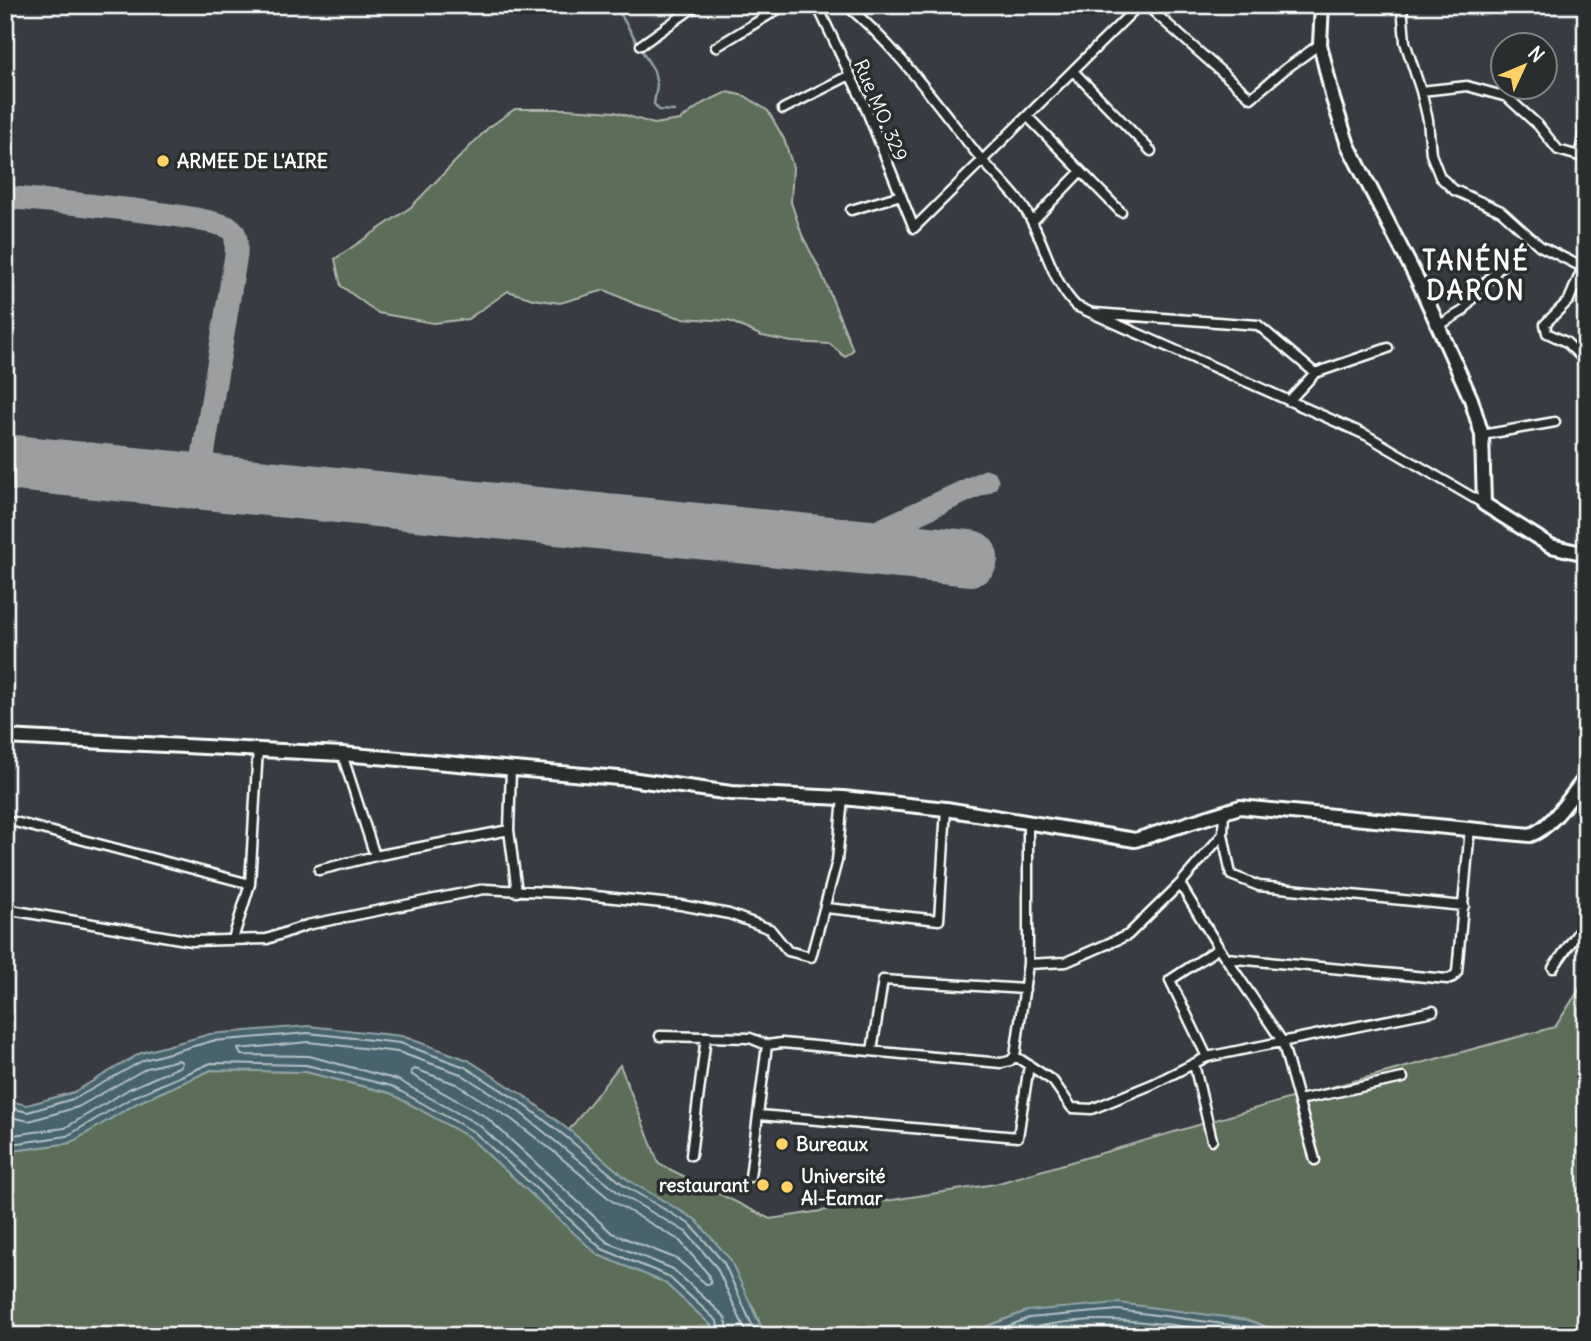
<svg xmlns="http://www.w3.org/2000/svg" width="1591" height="1341" viewBox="0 0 1591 1341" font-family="Delius,sans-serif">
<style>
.green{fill:#5b6e58;stroke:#adb6ac;stroke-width:2}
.water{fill:#48646d;stroke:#91a2a7;stroke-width:2}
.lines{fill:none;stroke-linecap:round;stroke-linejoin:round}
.shore{stroke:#b6c1c5;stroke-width:2}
.stream{stroke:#91a2a7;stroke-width:2.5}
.taxiway{stroke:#9c9ea0;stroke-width:23}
.runway{stroke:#9c9ea0;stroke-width:56}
.street-casing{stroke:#fff;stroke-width:13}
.secondary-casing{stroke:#fff;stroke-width:18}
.street{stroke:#2a2d2e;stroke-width:8}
.secondary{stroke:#2a2d2e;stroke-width:12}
.poi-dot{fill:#ffd166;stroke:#2a2d2e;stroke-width:2.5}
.labels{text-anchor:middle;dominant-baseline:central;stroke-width:7;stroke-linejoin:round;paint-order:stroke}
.street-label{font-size:19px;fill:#fff;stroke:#2a2d2e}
.poi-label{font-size:19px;font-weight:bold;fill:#fff;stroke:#2a2d2e;text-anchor:start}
.district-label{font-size:26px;font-weight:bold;letter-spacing:2px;fill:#fff;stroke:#2a2d2e}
</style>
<rect width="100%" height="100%" fill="#383c42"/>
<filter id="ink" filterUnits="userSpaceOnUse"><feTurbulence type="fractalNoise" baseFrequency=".0143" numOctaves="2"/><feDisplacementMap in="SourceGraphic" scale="14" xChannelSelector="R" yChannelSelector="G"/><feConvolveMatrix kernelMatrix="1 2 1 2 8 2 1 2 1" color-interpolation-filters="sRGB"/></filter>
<g filter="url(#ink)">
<path class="green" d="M727,92L745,96L768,111L784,139L793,167L791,202L802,235L822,274L853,350L845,357L830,344L792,342L762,336L729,321L681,318L635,304L605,290L560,303L533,299L508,291L468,319L433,323L378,313L341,286L335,259L411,207L488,128L515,109H567L615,112L654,124L680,120L703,103Z
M1586,979V1336H1290L1248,1320L1027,1311L962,1336H765L753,1307L696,1220L628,1180L569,1130L620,1065L659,1164L770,1219L995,1184L1298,1096L1555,1027Z
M211,1070L306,1072L390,1093L469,1137L598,1255L664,1282L712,1326V1336H5V1152L70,1143L137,1103Z"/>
<path class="water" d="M308,1026L402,1036L468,1060L526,1097L569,1130L628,1180L696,1220L730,1259L765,1336H712V1326L664,1282L598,1255L469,1137L390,1093L306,1072L211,1070L137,1103L70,1143L5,1152V1100L27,1105L74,1092L141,1053L210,1034Z
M1118,1303L1248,1320L1290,1336H962L1027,1311Z"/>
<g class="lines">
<path class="shore" d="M415,1069L456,1084L511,1119L553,1151L612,1201L679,1240L708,1274L711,1284H706L677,1259L612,1233L486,1117L412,1075L411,1071Z
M5,1107L28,1112L76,1098L144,1060L212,1041L308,1033L400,1043L465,1067L522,1103L565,1136L625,1186L691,1225L724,1263L757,1336
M5,1116L29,1121L78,1107L147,1068L178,1060L182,1062L181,1066L129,1089L65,1128L5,1136
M5,1145L67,1136L133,1097L211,1063L306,1065L391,1086L474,1132L602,1249L668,1276L717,1321L719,1336
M728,1336L727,1323L724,1316L673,1269L607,1242L479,1125L398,1080L309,1056L241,1055L238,1049L308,1042L398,1052L461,1074L517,1110L620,1194L686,1232L717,1268L748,1336
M982,1336L1029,1318L1118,1310L1246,1327L1270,1336
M1007,1336C1083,1307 1167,1324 1245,1336
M1049,1336L1118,1329L1166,1336"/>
<path class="stream" d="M615,5L654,71L657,85L654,104L659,110L674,111"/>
<path class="taxiway" d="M5,197C38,200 215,215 231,229C238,235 236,246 236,255L199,480
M832,544L866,537L987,481"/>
<path class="runway" d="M5,462L970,558"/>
<defs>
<path id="street" d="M817,5L864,104L914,228L1139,5
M846,5C897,47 936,103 977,154C993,174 1013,190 1026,211C1045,241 1051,281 1076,306L1366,435L1484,504
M1146,5L1251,98L1284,70L1320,44
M1402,5L1405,42L1421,91L1428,120L1431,154L1440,177L1454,190L1501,211L1540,246L1586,269
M641,45L697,5
M716,47L785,5
M1073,71L1151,151
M1421,91L1467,86L1507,97L1538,125L1558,150L1586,158
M783,109L850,75
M1027,116L1121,212
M1579,156L1586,125
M851,210L901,195
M1033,221L1081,171
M1583,267L1569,300L1545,324L1547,333L1566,342L1586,362
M1094,313L1258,325L1315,373
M1438,326L1463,311L1477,292L1503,264
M1289,401L1315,373L1388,348
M1482,435L1555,422
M342,754L375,856
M511,769L509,830L517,892
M15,822L250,884L233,939
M1223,834L1231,875L1259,886L1464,906
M319,870L375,856L509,830
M250,884L258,748
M1180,884L1219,948L1282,1041L1315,1160
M826,908L939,920L946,809
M5,909L192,941L267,939L307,925L484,889L567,893L681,905L729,914L770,929L788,951L811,957L837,861L843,798
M1226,958L1447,979L1453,977L1457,972L1470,828
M1028,964L1066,962L1128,935L1180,884L1223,834L1224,811
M1553,968L1586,921
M660,1036L750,1038L767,1045L782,1043L1001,1063L1010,1061L1015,1056L1028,964V822
M872,1051L883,980L1025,989
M1015,1056L1053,1081L1072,1108L1092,1109L1153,1084L1207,1057L1433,1011
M1207,1057L1170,980L1219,948
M1194,1064L1212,1140
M1299,1100L1403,1078
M759,1115L1018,1137L1029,1065
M691,1155L706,1037
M750,1177L767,1045"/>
<path id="secondary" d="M1322,5L1320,44L1333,99L1348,145L1420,285L1471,399L1482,435L1484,504L1551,546L1586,554
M5,737L342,754L630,779L731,793L843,798L946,809L1135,840L1240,807L1530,835C1551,829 1572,794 1586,777"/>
</defs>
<use href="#street" class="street-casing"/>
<use href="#secondary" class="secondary-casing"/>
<use href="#street" class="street"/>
<use href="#secondary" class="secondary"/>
</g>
</g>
<g class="poi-dot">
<circle cx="163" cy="161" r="7"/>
<circle cx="782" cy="1144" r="7"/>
<circle cx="763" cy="1185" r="7"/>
<circle cx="787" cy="1187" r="7"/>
</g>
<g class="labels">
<g class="street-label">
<text transform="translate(881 110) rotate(67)">Rue MO. 329</text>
</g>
<g class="poi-label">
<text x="177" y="161">ARMEE DE L'AIRE</text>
<text x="796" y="1144">Bureaux</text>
<text x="801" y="1176">Université<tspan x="801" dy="22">Al-Eamar</tspan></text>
<text x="749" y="1185" text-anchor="end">restaurant</text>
</g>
<g class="district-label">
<text x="1476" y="260">TANÉNÉ<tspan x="1476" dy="30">DARON</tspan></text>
</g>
</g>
<rect width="1591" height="1341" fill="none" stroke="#2a2d2e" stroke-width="28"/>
<rect x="14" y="14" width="1563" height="1313" fill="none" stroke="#fff" stroke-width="2.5" filter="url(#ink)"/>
<g transform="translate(1524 66) rotate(46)"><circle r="33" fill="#2a2d2e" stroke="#7f8182" stroke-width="2"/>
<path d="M0-5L12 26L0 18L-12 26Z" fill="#ffd166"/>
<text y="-10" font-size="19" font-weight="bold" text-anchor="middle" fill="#ffffff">N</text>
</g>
</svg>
